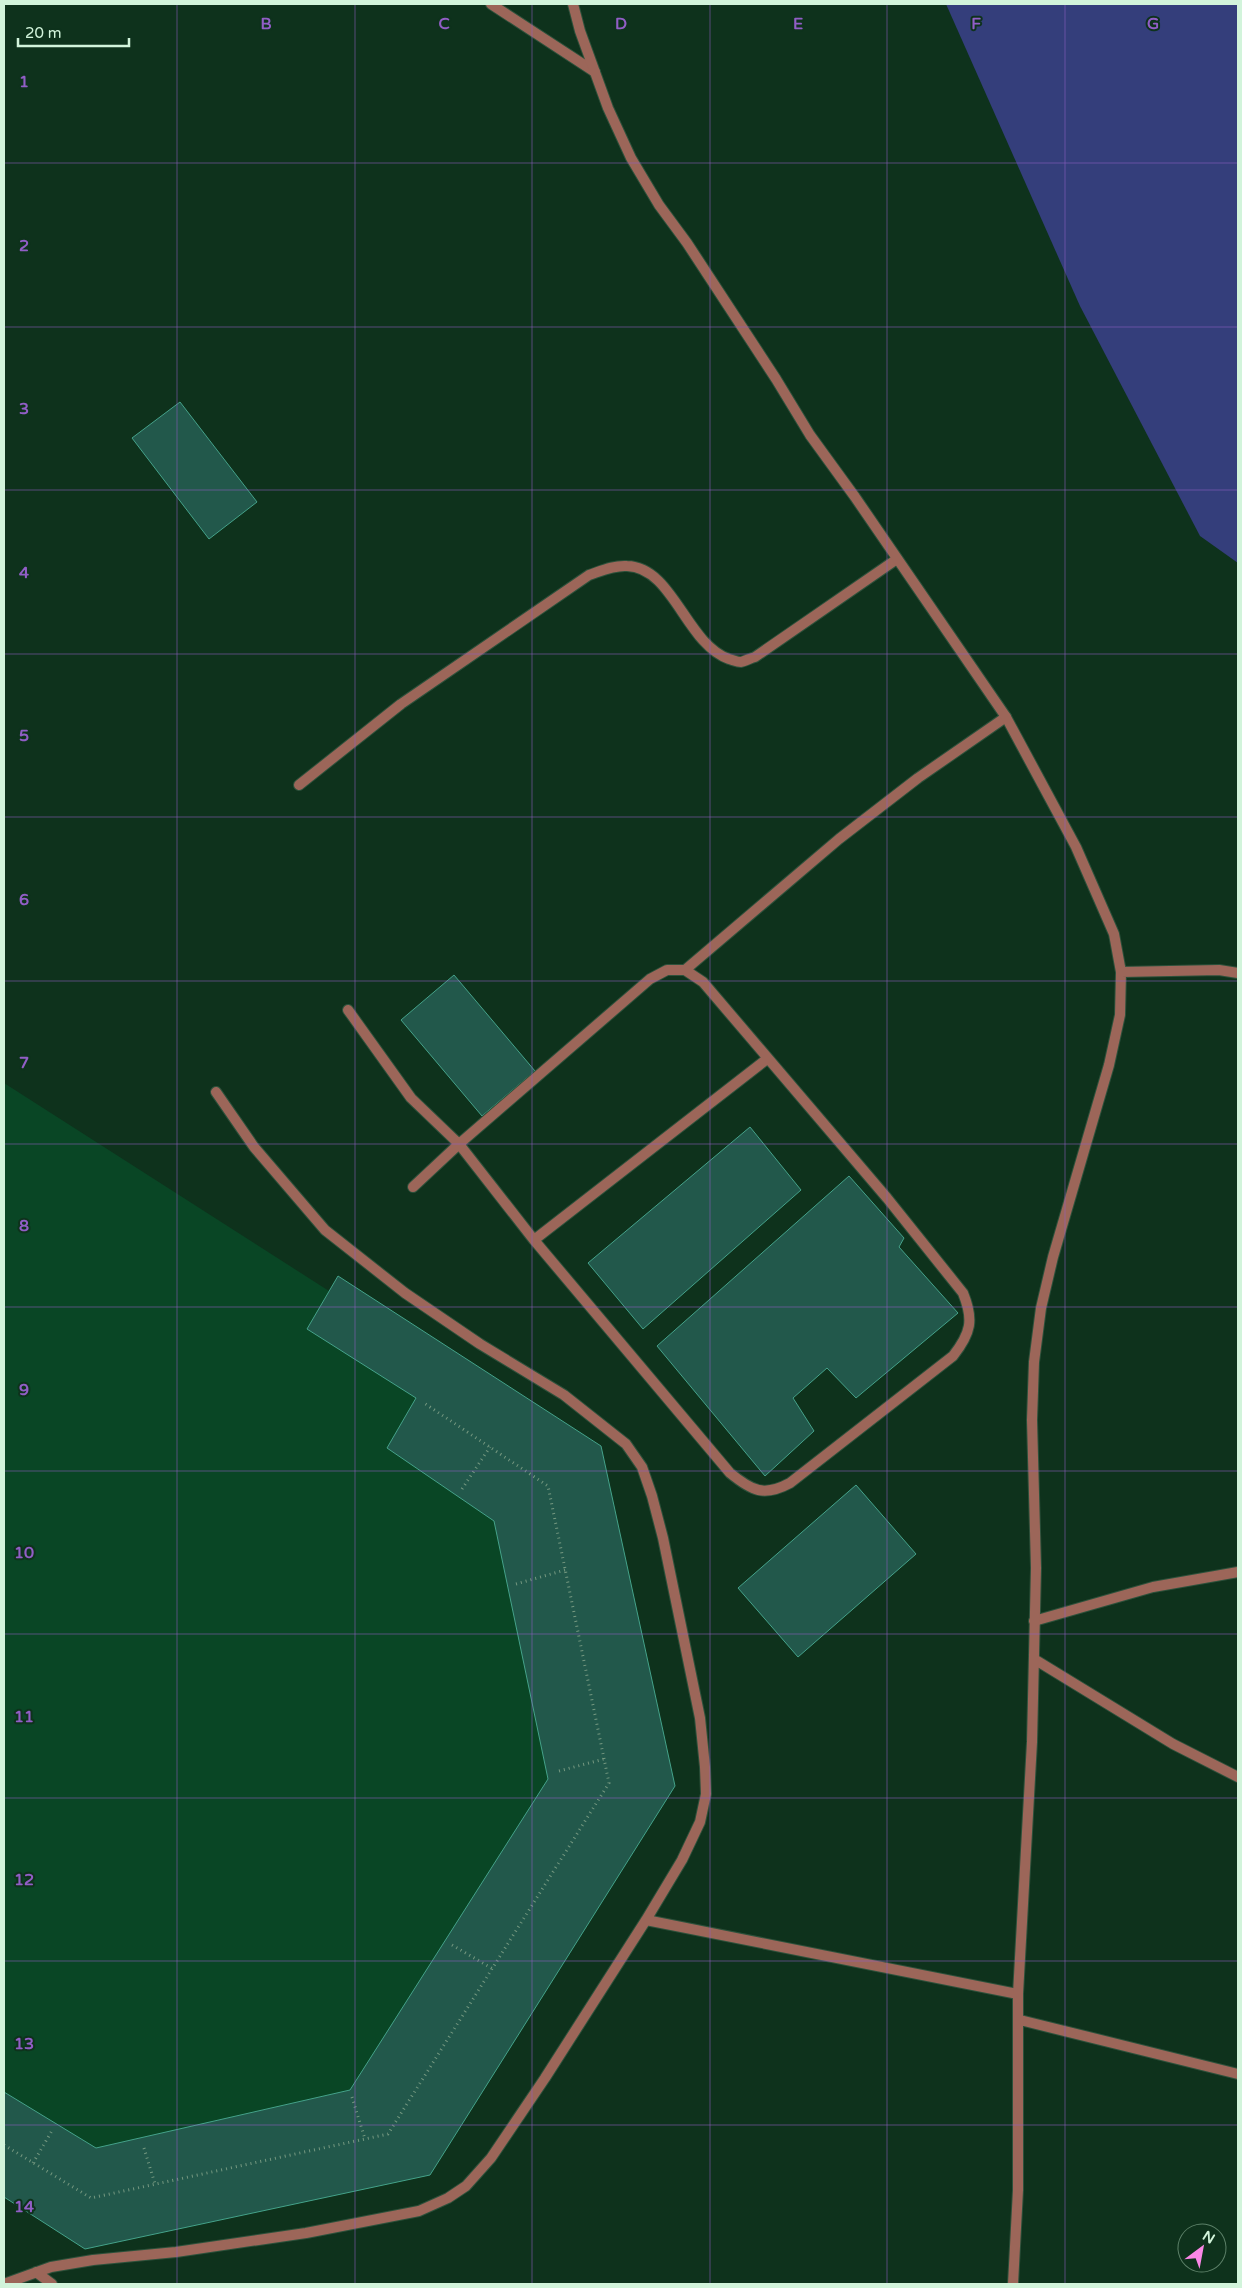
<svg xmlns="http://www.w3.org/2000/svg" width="1242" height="2288" viewBox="0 0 1242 2288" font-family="'Varela Round',sans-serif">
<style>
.green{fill:#094625}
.water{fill:#343e7b}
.building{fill:#22584b;stroke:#45a28a}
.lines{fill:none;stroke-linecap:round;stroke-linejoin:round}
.service-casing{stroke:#2d513b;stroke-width:12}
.minor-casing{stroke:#2d513b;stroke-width:12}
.path{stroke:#759880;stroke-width:3;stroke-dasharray:1 4;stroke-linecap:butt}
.service{stroke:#9c6659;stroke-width:10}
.minor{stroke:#9c6659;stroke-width:10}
.grid{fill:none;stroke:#915ec6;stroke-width:1;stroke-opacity:0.55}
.grid-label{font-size:16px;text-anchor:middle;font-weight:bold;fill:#915ec6;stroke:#0e321c;stroke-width:4;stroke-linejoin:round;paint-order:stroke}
</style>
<rect width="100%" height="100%" fill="#0e321c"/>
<path class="green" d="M4,1083L329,1291L338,1276L601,1446L675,1786L430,2175L85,2249L4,2197Z"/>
<path class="water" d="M946,4H1238V563L1200,536L1080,306Z"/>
<path class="building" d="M180,402L257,502L209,539L132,438Z
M454,975L535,1071L482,1116L401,1020Z
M750,1127L801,1190L643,1329L588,1263Z
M849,1176L904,1238L899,1247L958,1313L856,1398L827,1368L793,1398L814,1431L765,1476L657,1346Z
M338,1276L601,1446L675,1786L430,2175L85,2249L4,2197V2092L96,2148L350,2090L548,1779L494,1521L387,1448L416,1398L307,1329Z
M856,1485L916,1554L798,1657L738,1588Z"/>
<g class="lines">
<defs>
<path id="service" d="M491,4L595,72
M299,785L401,704L589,575C601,571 614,565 627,566C673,567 686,644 729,659C733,660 737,662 741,662C745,661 751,658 755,657L897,559
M685,970L839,839L918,778L1006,717
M348,1010L411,1098L459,1144L534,1240L730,1473C752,1491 764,1497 790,1483L953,1356C971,1333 974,1320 963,1293L887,1198L703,982L685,970H667L650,979L459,1144L413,1187
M534,1240L767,1059
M1034,1621L1153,1587L1238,1572
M646,1920L1018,1994
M36,2272L52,2284
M4,2284L51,2267L93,2260L176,2252L306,2233L419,2211L448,2198L466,2186L491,2158L545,2078L646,1920L682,1860L700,1822L706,1794L705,1767L700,1718L663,1538L652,1496L642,1467L626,1444L564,1395L480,1344L405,1293L325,1230L254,1147L216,1092"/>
<path id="minor" d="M573,4L580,31L608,108L631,158L659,205L687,243L776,379L810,435L855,497L1006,717L1076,847L1114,934L1121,972L1120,1015L1109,1065L1053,1257L1041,1308L1034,1362L1032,1420L1036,1568L1032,1742L1018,1994V2190L1013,2284
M1121,972L1219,970L1238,973
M1034,1659L1173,1744L1238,1777
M1020,2020L1238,2074"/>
</defs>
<use href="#service" class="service-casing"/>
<use href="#minor" class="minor-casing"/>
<path class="path" d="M462,1489L490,1447
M516,1584L565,1570
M559,1771L604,1759
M452,1945L493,1969
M352,2097L365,2139
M4,2145L91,2198L388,2134L609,1783L548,1486L424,1403
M144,2148L155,2184
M33,2163L53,2129"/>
<use href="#service" class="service"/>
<use href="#minor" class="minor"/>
</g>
<path class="grid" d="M177,4V2284M355,4V2284M532,4V2284M710,4V2284M887,4V2284M1065,4V2284M4,163H1238M4,327H1238M4,490H1238M4,654H1238M4,817H1238M4,981H1238M4,1144H1238M4,1307H1238M4,1471H1238M4,1634H1238M4,1798H1238M4,1961H1238M4,2125H1238"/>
<g class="grid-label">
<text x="266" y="29">B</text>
<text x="444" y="29">C</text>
<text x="621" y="29">D</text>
<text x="798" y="29">E</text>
<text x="976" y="29">F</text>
<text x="1153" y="29">G</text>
<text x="24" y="87">1</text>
<text x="24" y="251">2</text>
<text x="24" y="414">3</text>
<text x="24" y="578">4</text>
<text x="24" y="741">5</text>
<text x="24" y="905">6</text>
<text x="24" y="1068">7</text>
<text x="24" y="1231">8</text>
<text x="24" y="1395">9</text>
<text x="24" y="1558">10</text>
<text x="24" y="1722">11</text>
<text x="24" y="1885">12</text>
<text x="24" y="2049">13</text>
<text x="24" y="2212">14</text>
</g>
<rect width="1242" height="2288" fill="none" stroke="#d2f4db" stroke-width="10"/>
<g transform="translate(1202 2248) rotate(32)"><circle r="24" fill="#0e321c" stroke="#5c8068"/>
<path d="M0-4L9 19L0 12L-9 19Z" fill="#fa87e6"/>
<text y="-8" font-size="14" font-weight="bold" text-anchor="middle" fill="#d2f4db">N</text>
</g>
<path d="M18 38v8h111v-8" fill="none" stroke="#d2f4db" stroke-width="2.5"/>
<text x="25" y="38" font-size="15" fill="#d2f4db" stroke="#0e321c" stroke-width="4" paint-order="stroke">20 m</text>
</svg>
